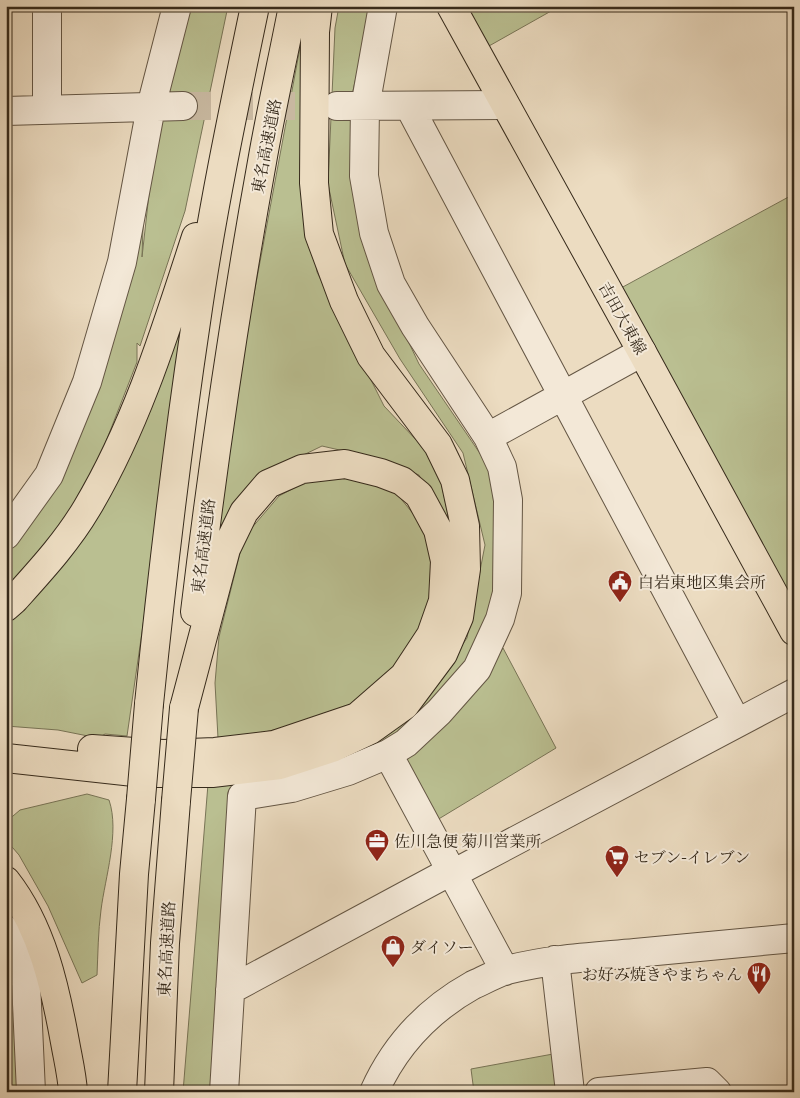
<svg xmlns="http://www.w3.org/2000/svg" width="800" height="1098" viewBox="0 0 800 1098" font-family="'Gentium Book Plus','Noto Serif JP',serif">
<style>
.green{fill:#babf91;stroke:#787456}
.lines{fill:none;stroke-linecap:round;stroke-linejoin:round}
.minor-tunnel{stroke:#c8b8a0;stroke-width:28;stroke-dasharray:28 14;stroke-linecap:butt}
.minor-casing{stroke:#645644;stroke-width:30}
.major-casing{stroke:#362a1b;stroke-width:30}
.highway-casing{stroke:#362a1b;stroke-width:30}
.minor{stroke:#f3e8d7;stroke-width:28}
.major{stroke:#ecdcc1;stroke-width:28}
.highway{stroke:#ecdcc1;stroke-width:28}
.highway-bridge-casing{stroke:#362a1b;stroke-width:30;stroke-linecap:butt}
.highway-bridge{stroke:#ecdcc1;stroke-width:28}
.labels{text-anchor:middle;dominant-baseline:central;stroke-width:4;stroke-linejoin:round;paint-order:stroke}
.street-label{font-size:16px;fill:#362a1b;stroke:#f3e8d7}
.poi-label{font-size:16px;fill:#362a1b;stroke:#f3e8d7;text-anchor:start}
</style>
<rect width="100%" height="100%" fill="#ecdcc1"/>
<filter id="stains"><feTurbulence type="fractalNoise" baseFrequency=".004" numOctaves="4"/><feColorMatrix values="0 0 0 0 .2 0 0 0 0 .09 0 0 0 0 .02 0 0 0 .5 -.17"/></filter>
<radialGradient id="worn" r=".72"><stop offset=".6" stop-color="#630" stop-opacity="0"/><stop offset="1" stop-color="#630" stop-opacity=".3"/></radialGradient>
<path class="green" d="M188,6H228L185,211L140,346L137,343V362L87,490L28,569L6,587V539L38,489L145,170L142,257L152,167Z
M339,6H372L352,95L370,261L419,364L492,471L498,589L468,667L425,721L366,760L231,795L214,1092H183L208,784L263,780L360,753L416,712L467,638L485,545L463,453L400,359L345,264L328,184L335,28Z
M467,6H560L489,46Z
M305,21L300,168L317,272L384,406L437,462L456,554L419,475L379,459L322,446L266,473L222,524L207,567L248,326Z
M794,194V603L621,288Z
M186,317L183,348L127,736L105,734L98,738L58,730L6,726V610L108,470Z
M324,472L368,478L397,494L424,527L438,587L416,645L376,692L345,713L265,732L218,738L215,683L219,637L244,537L279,496Z
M503,648L556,748L432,823L403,757L482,681Z
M87,794L109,800C120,832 105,878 101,910C98,932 98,954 97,975L82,983L48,906L19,855L6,840V822L20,810Z
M8,997L15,1022L17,1092H6V999Z
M553,1054L559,1092H474L471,1069Z"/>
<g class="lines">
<path class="minor-tunnel" d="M183,106H337"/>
<defs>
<path id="minor" d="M47,6V110
M337,106L505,105
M409,106L737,723
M6,111L183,106
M488,437L642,352
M6,535L49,475L87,382L122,262L151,107L177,6
M388,754L505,971
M6,930L26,982L31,1092
M555,960L570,1092
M230,990L451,871L462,869L794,693
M224,1092L242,796L292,788L348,771L388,754L406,743L439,712L477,669L500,619L507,593L508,500L502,467L488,437L415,326L391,284L374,233L364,176L365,107L383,6
M374,1092C395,1045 428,1010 473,985C484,980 495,974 507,970C549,959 592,957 635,953C688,948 741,943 794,938
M599,1092L707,1082L717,1092"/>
<path id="major" d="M451,6L642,352L794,631"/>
<path id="highway" d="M6,607L14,600C40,571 67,542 87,508C137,424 166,329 196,237
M195,612C213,462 235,311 262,162C271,110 283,58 293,6
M149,704C162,576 177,449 196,322C211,216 233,111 255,6
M92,749L163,754L215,752L274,745L357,717L404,676L431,635L443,601L445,561L438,530L419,495L402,481L381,473L345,464L302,469L268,484L244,512L226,549L184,708
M6,758L143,773H212L280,765L332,748L370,730L405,705L443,654L459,617L466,569L465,526L455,480L438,445L371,356L344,301L319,234L314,183L315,32L318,6
M6,881C42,927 55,987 65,1042C68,1059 72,1075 73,1092
M122,1092L134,874L141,799
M159,1092L165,943L176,801"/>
</defs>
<use href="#minor" class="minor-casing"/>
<use href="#major" class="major-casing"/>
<use href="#highway" class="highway-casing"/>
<use href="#minor" class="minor"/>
<use href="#major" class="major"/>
<use href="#highway" class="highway"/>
<defs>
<path id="highway-bridge" d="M141,799L149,704
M176,801L184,708"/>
</defs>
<use href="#highway-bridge" class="highway-bridge-casing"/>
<use href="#highway-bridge" class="highway-bridge"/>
</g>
<defs>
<symbol id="civic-pin" viewBox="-11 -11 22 30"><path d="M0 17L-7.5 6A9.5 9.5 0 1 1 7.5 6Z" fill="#8f2418" stroke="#f3e8d7"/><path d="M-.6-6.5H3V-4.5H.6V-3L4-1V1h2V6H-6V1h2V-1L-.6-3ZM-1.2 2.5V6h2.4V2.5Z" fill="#fff"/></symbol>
<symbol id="office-pin" viewBox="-11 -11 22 30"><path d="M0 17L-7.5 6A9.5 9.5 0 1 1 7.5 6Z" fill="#8f2418" stroke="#f3e8d7"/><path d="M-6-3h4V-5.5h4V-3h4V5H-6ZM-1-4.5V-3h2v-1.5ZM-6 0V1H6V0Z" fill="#fff"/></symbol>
<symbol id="supermarket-pin" viewBox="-11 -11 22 30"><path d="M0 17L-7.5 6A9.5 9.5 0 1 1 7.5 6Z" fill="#8f2418" stroke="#f3e8d7"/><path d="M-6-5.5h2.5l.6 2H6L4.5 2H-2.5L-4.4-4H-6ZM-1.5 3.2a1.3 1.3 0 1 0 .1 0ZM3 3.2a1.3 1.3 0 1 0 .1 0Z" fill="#fff"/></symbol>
<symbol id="shop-pin" viewBox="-11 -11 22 30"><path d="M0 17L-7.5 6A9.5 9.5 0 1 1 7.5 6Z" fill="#8f2418" stroke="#f3e8d7"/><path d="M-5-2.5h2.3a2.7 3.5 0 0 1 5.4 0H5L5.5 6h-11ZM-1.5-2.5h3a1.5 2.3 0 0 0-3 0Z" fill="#fff"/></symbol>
<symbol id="restaurant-pin" viewBox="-11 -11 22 30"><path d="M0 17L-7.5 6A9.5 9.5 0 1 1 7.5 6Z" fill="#8f2418" stroke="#f3e8d7"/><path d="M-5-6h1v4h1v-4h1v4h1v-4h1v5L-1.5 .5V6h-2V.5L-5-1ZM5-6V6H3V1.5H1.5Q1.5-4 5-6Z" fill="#fff"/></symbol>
</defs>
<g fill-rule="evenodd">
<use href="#civic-pin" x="606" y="568" width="28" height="38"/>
<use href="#office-pin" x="363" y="827" width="28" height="38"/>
<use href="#supermarket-pin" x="603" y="843" width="28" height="38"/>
<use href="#shop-pin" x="379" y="933" width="28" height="38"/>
<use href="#restaurant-pin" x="745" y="960" width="28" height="38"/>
</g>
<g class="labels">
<g class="street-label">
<text transform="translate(266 146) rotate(-79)">東名高速道路</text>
<text transform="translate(623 318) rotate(61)">吉田大東線</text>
<text transform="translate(203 546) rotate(-83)">東名高速道路</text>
<text transform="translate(166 949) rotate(-87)">東名高速道路</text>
</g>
<g class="poi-label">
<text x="638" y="582">白岩東地区集会所</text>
<text x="394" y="841">佐川急便 菊川営業所</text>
<text x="634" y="857">セブン-イレブン</text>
<text x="410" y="947">ダイソー</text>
<text x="742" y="974" text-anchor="end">お好み焼きやまちゃん</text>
</g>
</g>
<rect width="800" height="1098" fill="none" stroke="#ecdcc1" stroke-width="25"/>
<rect x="8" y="8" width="785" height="1083" fill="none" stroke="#362a1b" stroke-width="2.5"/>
<rect x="12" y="12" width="775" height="1073" fill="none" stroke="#362a1b"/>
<rect width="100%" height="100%" filter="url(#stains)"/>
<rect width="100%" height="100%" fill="url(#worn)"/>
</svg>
